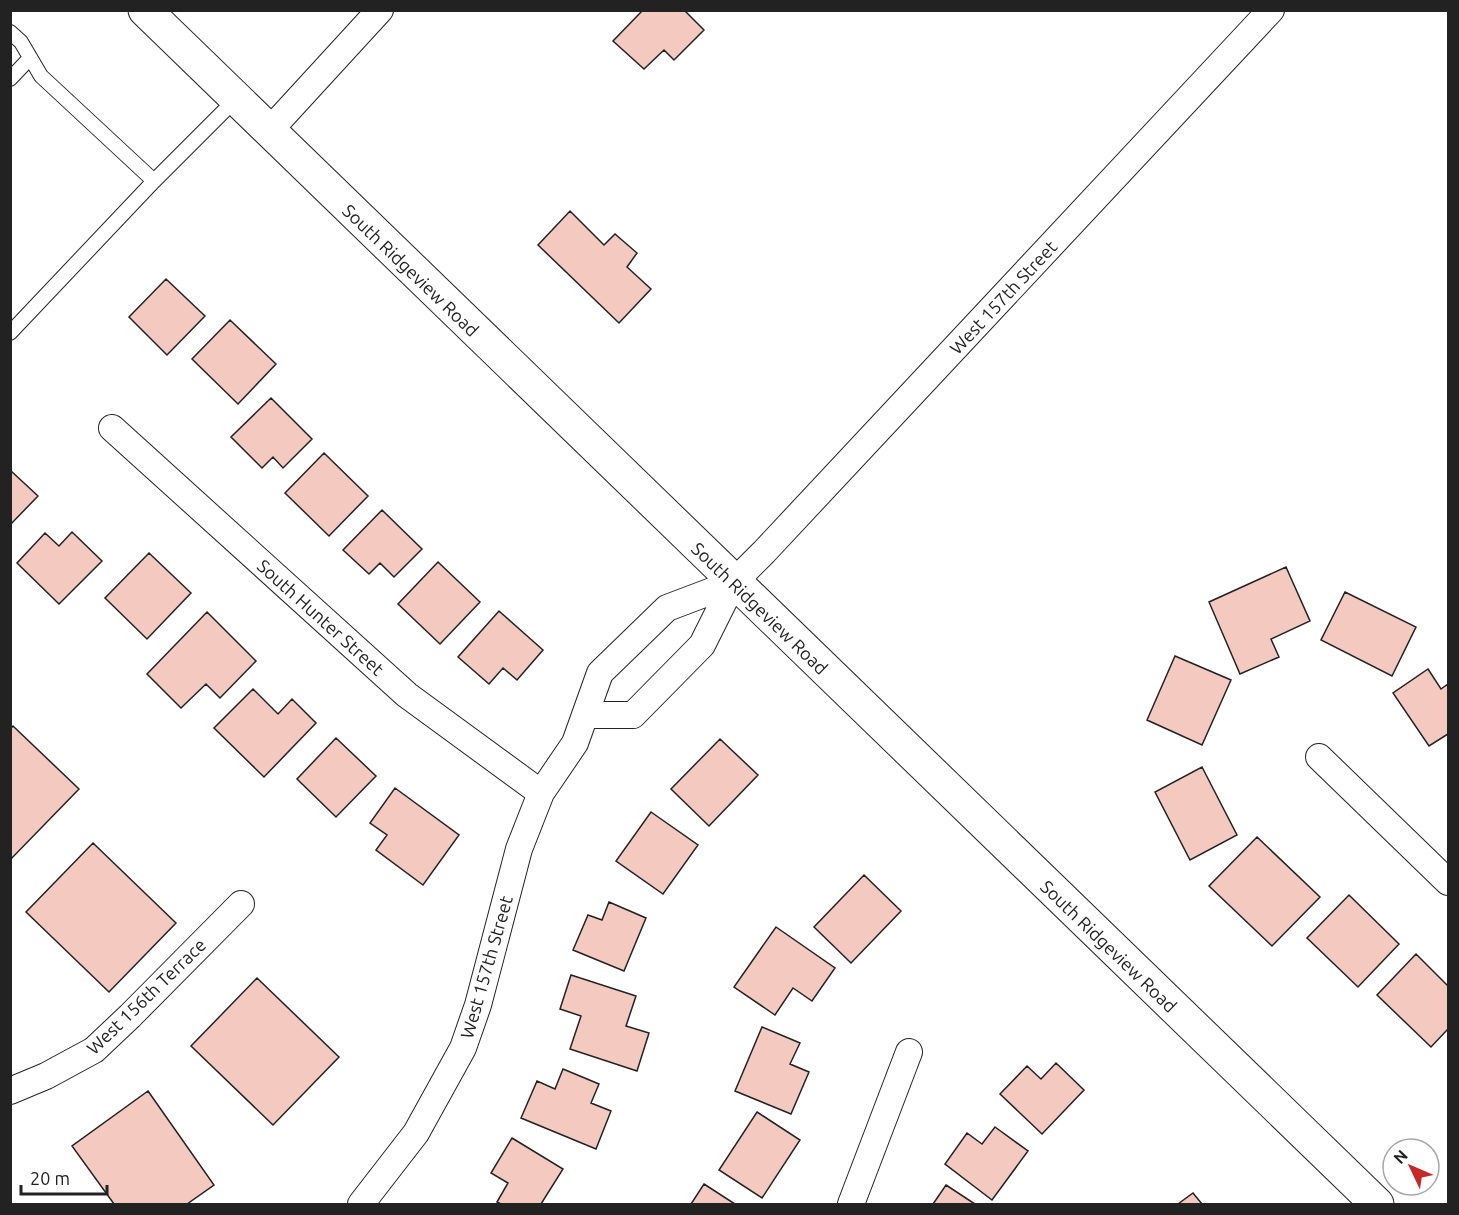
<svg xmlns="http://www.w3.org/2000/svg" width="1459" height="1215" viewBox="0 0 1459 1215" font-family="Ubuntu,sans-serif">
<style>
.building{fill:#f3c9c0;stroke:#222;stroke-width:1.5}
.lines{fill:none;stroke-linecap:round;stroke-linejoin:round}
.service-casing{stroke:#222;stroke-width:16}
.minor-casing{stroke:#222;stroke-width:28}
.secondary-casing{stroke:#222;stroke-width:35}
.service{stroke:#fff;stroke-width:14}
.minor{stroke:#fff;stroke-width:26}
.secondary{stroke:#fff;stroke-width:33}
.labels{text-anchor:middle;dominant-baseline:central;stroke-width:4.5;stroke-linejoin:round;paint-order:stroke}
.street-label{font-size:18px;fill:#222;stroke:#fff}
</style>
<rect width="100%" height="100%" fill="#fff"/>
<path class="building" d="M643,10H684L704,30L674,60L664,50L644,69L613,41Z
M570,211L604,245L615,234L637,253L627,267L651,289L619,323L538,245Z
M166,279L205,316L167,355L129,317Z
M230,320L276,364L238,404L192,359Z
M271,398L312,439L283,468L273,457L262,468L231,437Z
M324,453L368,496L329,536L285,493Z
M10,470L38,496L10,525Z
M382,510L422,549L394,577L380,563L369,574L343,550Z
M72,532L102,561L59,604L17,563L45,533L59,546Z
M149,553L191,593L147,639L105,598Z
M438,562L480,602L440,644L398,604Z
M1286,567L1310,621L1271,639L1279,657L1240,674L1209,602Z
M1345,592L1416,627L1392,676L1321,640Z
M499,611L543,650L517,680L503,668L489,684L458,657Z
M207,612L256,661L220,698L206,684L181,708L147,674Z
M1175,656L1231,680L1202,745L1147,720Z
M1428,669L1441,689L1448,684V734L1429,746L1393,693Z
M253,689L278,714L292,699L316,723L264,777L214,728Z
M13,726L79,789L10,860V729Z
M336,738L376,776L336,817L297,779Z
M720,739L758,775L709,826L671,789Z
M1202,767L1237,835L1190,860L1155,792Z
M395,788L459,835L423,885L376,850L387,835L370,823Z
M651,812L698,845L663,894L616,861Z
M1257,837L1320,897L1272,946L1209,886Z
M93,843L176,923L109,992L26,912Z
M864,875L901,911L851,963L814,927Z
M1349,895L1399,944L1358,987L1307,938Z
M609,902L646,918L624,971L573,950L588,915L602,920Z
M776,927L835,968L812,1001L793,988L775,1015L734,987Z
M1416,954L1448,986V1029L1431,1047L1377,995Z
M571,975L636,996L626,1026L649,1033L637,1071L570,1049L581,1016L560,1009Z
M257,978L339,1057L273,1125L191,1046Z
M762,1027L800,1043L790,1064L809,1072L791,1114L735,1091Z
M1056,1063L1084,1090L1042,1134L1000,1094L1027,1066L1041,1079Z
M563,1069L599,1084L591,1103L611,1111L596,1149L521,1118L537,1081L555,1089Z
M148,1091L214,1185L187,1204H114L72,1146Z
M757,1112L800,1140L762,1198L719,1170Z
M995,1127L1028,1151L992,1200L945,1164L967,1133L982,1144Z
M512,1138L563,1169L541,1204H501L497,1202L508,1183L491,1173Z
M704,1184L735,1204H691Z
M946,1185L975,1204H933Z
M1193,1193L1202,1204H1178Z"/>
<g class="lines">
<defs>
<path id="service" d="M10,32L21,42L41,76L154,181L236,99
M10,79L30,58
M10,333L154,181"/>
<path id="minor" d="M269,131L380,10
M112,428L407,695L541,793
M733,583L764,552L1271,10
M1319,757L1448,882
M10,1091L46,1076L94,1050L130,1016L241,904
M361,1204L416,1133L463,1048L478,1005L519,849L541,793L575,743L600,673L667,608L733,583L702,645L633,715H585
M851,1204L909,1052"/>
<path id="secondary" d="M145,10L1377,1204"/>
</defs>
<use href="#service" class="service-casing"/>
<use href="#minor" class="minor-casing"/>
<use href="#secondary" class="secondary-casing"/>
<use href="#service" class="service"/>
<use href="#minor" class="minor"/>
<use href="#secondary" class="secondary"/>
</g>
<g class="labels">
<g class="street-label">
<text transform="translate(411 270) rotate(44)">South Ridgeview Road</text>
<text transform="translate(1003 297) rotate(-47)">West 157th Street</text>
<text transform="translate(760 608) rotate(44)">South Ridgeview Road</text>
<text transform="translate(321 617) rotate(42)">South Hunter Street</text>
<text transform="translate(1109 946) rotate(44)">South Ridgeview Road</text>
<text transform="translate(486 967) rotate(-74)">West 157th Street</text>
<text transform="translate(146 996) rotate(-44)">West 156th Terrace</text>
</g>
</g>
<rect width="1459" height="1215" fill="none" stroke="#222222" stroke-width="24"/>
<g transform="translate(1411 1167) rotate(314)"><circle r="28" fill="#ffffff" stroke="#a7a7a7" stroke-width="1.5"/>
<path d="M0-4.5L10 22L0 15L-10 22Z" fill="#c62828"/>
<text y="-9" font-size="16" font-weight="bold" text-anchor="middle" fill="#222222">N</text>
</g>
<path d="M21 1185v9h86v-9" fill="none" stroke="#222222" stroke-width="3"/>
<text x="30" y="1185" font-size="18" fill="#222222" stroke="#ffffff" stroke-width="4.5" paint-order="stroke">20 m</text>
</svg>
